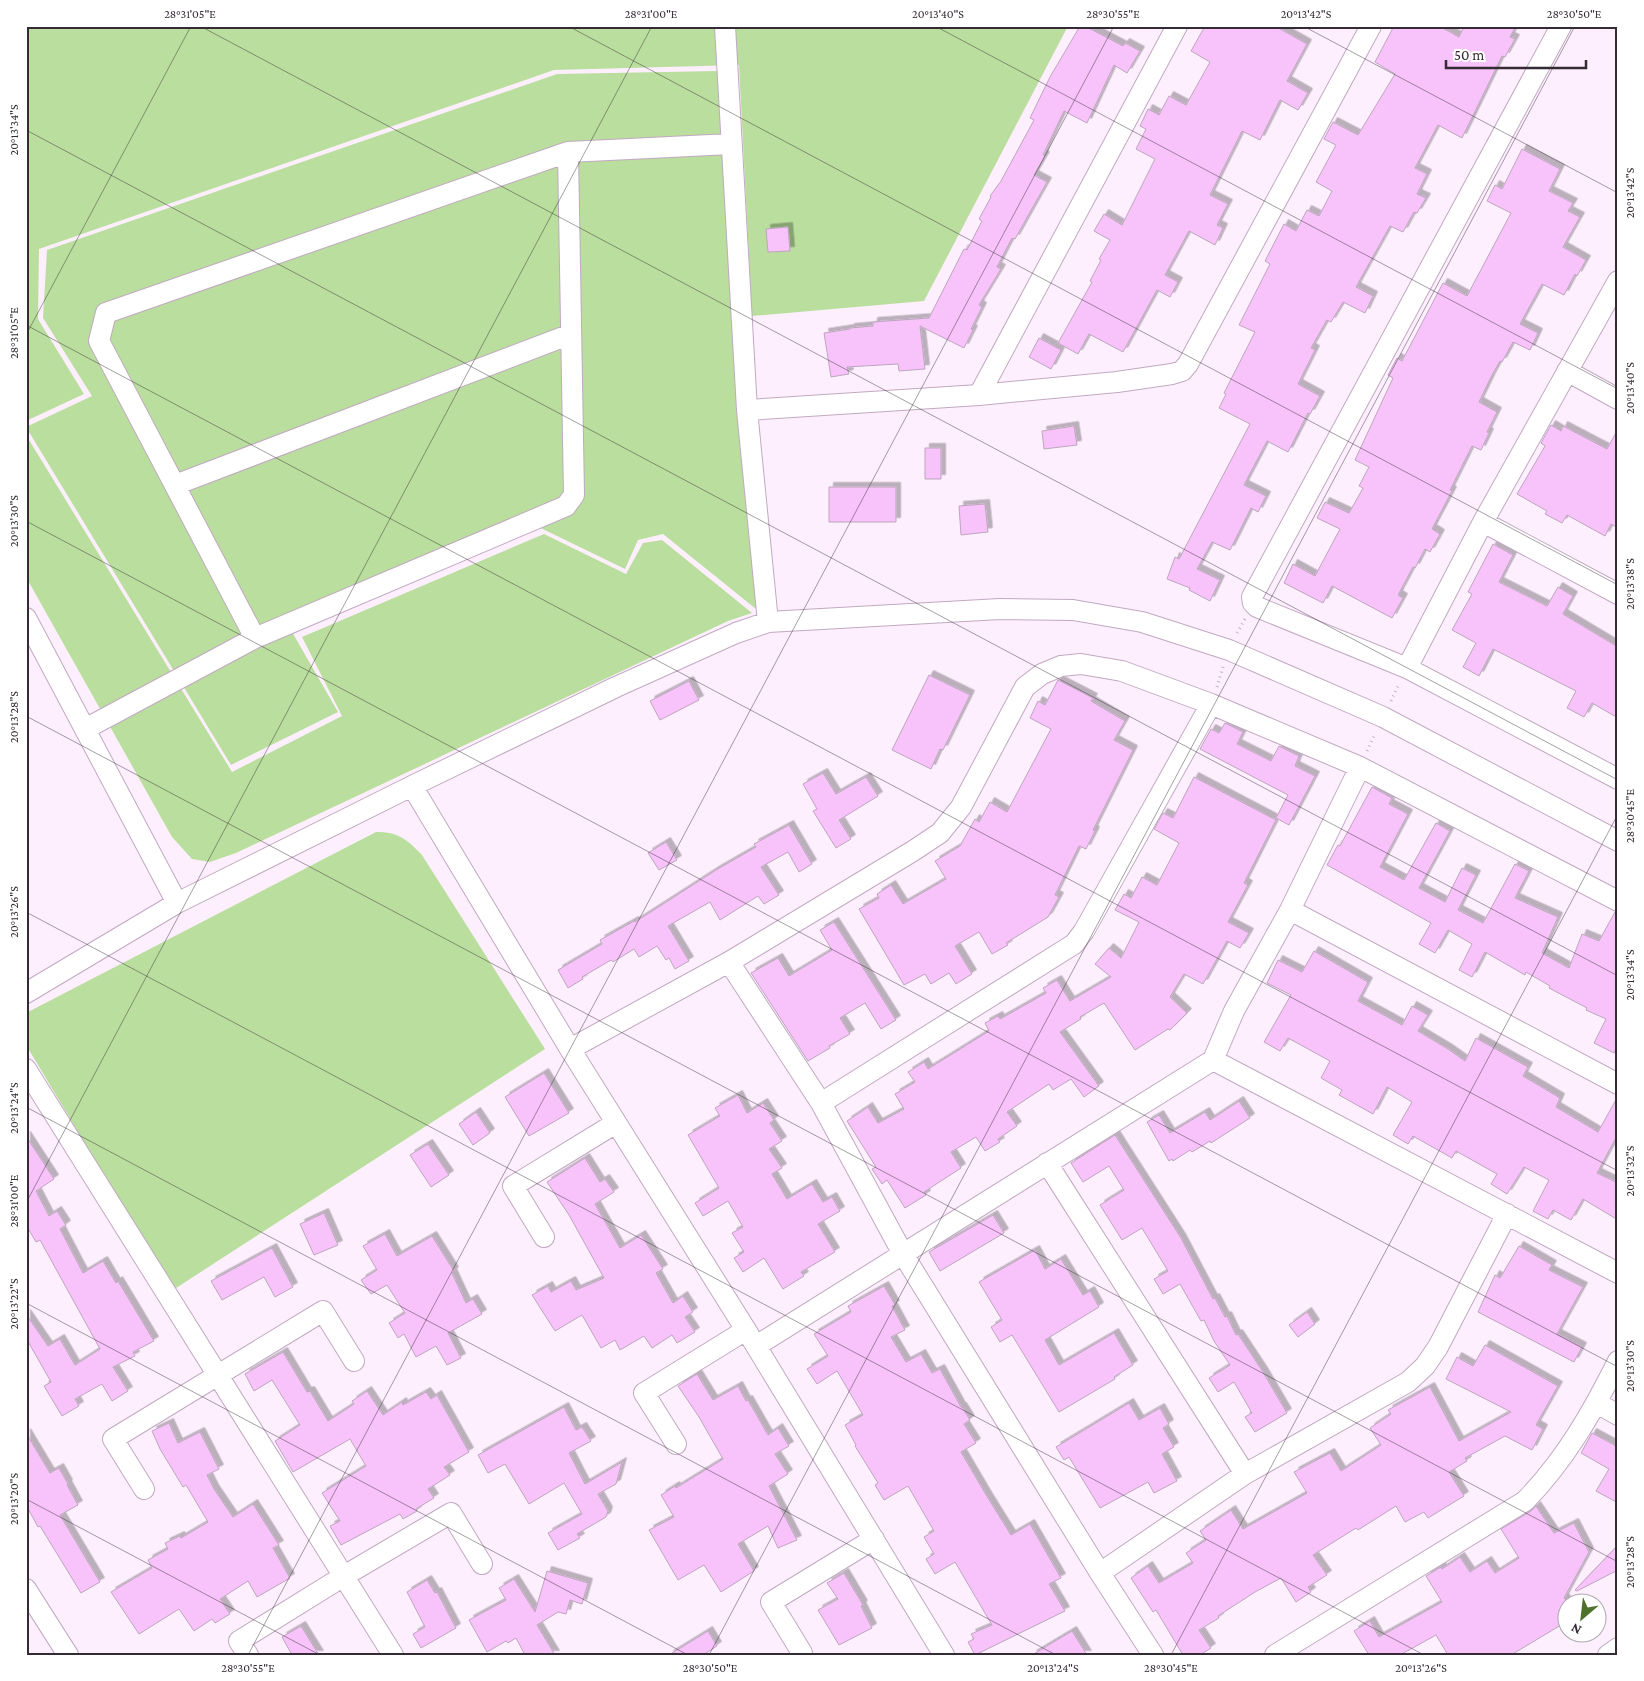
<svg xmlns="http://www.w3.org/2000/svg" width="1644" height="1681" viewBox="0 0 1644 1681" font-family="'Crimson Pro',serif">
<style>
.green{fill:#bade9d}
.building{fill:#f8c2fa;stroke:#bda5bd;filter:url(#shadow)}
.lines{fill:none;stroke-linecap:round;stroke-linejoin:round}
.minor-casing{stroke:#c1a9c1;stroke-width:22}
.path{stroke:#beb1bf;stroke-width:3;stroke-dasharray:1 4;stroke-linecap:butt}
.minor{stroke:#fff;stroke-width:20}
.ticks{fill:none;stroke:#352b35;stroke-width:1;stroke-opacity:0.45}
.neatline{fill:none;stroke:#352b35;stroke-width:2}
.ticks-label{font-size:12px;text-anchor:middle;fill:#352b35}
</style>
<defs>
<filter id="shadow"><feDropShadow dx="4.5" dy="-4.5" stdDeviation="0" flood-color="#0004"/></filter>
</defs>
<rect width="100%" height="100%" fill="#feefff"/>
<path class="green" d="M26,26H1068L924,301L752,316L739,65L554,70L39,249L38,319L84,394L26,421Z
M717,71L756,609L663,534L638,540L625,569L520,518L284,618L338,712L231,765L26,427L92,396L43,318L47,250L557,74Z
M26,435L232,772L342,716L302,637L544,534L626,574L643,543L662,540L752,613L728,621L236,853L210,862L192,859L172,837L26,577Z
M376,832C398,832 407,839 422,855L545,1049L173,1290L26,1045V1013Z"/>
<path class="building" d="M1080,26H1085L1123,46L1125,43L1140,51L1127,73L1114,65L1087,123L1064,111L1043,155L1045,156L1034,175L1047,182L1015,239L1012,238L997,267L1001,269L979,305L982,307L971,329L973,330L964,348L920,326L925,369L899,371L898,364L847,367L849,374L831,377L824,333L850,329V328L873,326V322L929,318L964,249L967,250L982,221L979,219L991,197L990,196L1001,181L1034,120L1030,118L1050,77Z
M1205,26H1275L1307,44L1287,81L1308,93L1298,110L1280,100L1260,140L1242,131L1210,195L1228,204L1217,225L1223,228L1215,245L1189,231L1165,275L1178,282L1170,297L1157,290L1123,352L1089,334L1078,354L1058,343L1092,282L1090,281L1101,260L1099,259L1110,240L1094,231L1104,214L1122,225L1155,159L1136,149L1146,129L1140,126L1148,109L1159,115L1169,96L1186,105L1210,62L1191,51Z
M1394,26H1439L1459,37L1464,26H1516L1510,37L1515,39L1505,57L1502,56L1462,138L1438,125L1415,168L1427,174L1417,194L1426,198L1417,213L1414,212L1403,232L1390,226L1356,287L1373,296L1365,313L1343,302L1331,322L1327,320L1311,348L1315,350L1298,384L1320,396L1310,414L1308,413L1288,452L1267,441L1244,485L1266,496L1258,512L1251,508L1230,550L1212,542L1197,569L1220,580L1210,601L1189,590L1190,588L1167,579L1175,557L1179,559L1250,424L1219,408L1226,394L1224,393L1255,332L1239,325L1270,264L1265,261L1284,224L1296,231L1307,210L1319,216L1332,191L1316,182L1336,145L1324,139L1333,122L1358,135L1395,74L1375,62Z
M1522,149L1560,169L1549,191L1573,203L1568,211L1580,217L1563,247L1586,260L1577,276L1575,274L1564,295L1542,284L1520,324L1538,333L1530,350L1513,342L1502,362L1500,361L1491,377L1479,402L1497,412L1487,432L1489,433L1481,450L1472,446L1450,490L1452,491L1432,529L1440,534L1430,552L1425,549L1415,568L1413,567L1398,595L1403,598L1392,618L1332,586L1323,603L1284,583L1293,564L1315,576L1340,529L1317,518L1325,502L1349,513L1363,488L1359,486L1369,467L1355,460L1393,378L1388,375L1397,358L1402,361L1443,283L1467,296L1511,213L1487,201L1495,185L1502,189Z
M788,227L790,251L768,252L766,229Z
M1039,338L1061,350L1051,369L1029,357Z
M1551,425L1561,431L1563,426L1607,449L1618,429V528L1611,524L1605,536L1567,515L1562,523L1545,514L1547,511L1517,494L1545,446L1541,443Z
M1074,426L1077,445L1044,449L1042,431Z
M925,448H941V479H925Z
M829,487H896V522H829Z
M985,504L988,532L961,535L959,506Z
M1493,544L1513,555L1499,582L1547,606L1558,587L1573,596L1563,614L1618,647V718L1592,703L1584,717L1567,708L1576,691L1493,649L1479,676L1463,667L1476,643L1452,630L1472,594L1468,592Z
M929,675L970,695L943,750L940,749L931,769L892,750Z
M1058,680L1093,698L1091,701L1125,721L1114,740L1133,750L1093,830L1095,831L1086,849L1079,846L1055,895L1059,897L1048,917L1006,943L1008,945L992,954L979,932L955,946L972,974L956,984L949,973L931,984L925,974L904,985L859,909L879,898L877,894L891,885L903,904L946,879L935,861L960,846L975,819L979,822L990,802L1007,812L1051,729L1030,718L1038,701L1045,705Z
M689,681L699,700L660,720L650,701Z
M1225,723L1243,732L1237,744L1271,761L1279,746L1299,756L1295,766L1315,776L1289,825L1276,818L1288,795L1200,749L1211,729L1219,733Z
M823,773L836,794L866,777L878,796L839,820L851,839L836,848L813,811L817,809L803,784Z
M1194,777L1276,820L1244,883L1248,885L1228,922L1249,933L1240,948L1227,941L1203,984L1184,974L1170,997L1187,1013L1170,1030L1168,1029L1135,1050L1104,1003L1080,1017L1081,1019L1060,1032L1099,1086L1084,1097L1071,1079L1053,1090L1049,1084L1007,1112L1017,1126L998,1139L1000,1142L985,1151L976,1137L951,1152L961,1168L924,1192L926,1195L905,1208L887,1180L882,1184L872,1169L876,1167L847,1121L868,1107L878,1123L904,1109L895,1094L915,1082L908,1072L924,1062L928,1069L989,1031L985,1023L998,1016L1000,1019L1046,993L1043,988L1057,980L1070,1001L1111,977L1095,964L1109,948L1121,958L1139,922L1115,910L1124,894L1131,898L1142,877L1157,885L1179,843L1154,829L1163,813L1173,818Z
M1372,787L1392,798L1389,804L1408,814L1380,867L1404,880L1436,823L1450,831L1419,888L1445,902L1462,868L1476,875L1458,910L1483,923L1515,864L1529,871L1515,898L1558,917L1542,953L1569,968L1582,934L1599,941L1615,912L1618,913V1044L1614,1053L1594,1043L1606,1019L1586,1010L1587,1008L1549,988L1550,986L1526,972L1525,975L1485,952L1472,977L1459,970L1472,944L1448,930L1435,953L1419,944L1431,923L1327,865L1338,845L1340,846Z
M789,825L812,864L799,872L788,852L761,867L779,895L764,904L758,896L720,920L710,902L668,926L689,961L675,969L669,958L666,960L657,946L639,957L634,949L613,962L611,960L582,977L583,979L568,988L558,970L602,944L600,940L634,921L635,922L716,870L756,847L754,844Z
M666,842L677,860L659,870L648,853Z
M834,922L896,1020L881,1029L865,1003L840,1018L850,1034L829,1046L830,1048L808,1061L751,973L778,958L789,976L832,950L820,930Z
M1314,951L1368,982L1358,1001L1402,1025L1412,1006L1428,1015L1418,1031L1448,1049L1465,1061L1476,1038L1528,1067L1523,1076L1560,1098L1556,1107L1598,1132L1618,1096V1134L1597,1173L1618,1183V1220L1583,1199L1571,1220L1553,1210L1548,1219L1533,1211L1549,1180L1524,1167L1507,1194L1491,1184L1497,1174L1456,1151L1452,1158L1413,1136L1408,1144L1393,1135L1412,1102L1387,1087L1373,1114L1339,1095L1342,1090L1321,1078L1330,1061L1288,1038L1280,1051L1264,1042L1291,995L1267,983L1278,960L1302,972Z
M544,1073L569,1113L529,1136L505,1097Z
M738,1095L747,1113L763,1103L774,1120L770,1123L782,1141L769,1149L782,1168L772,1174L787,1199L812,1184L823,1202L832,1197L840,1211L818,1224L835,1252L801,1272L804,1276L783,1289L764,1258L743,1272L734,1258L744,1252L732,1233L743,1227L728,1201L703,1216L695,1203L719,1188L688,1135L720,1116L715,1108Z
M1239,1101L1250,1118L1211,1143L1210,1141L1192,1152L1190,1150L1173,1161L1172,1159L1169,1161L1147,1122L1159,1115L1170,1133L1205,1112L1210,1120Z
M476,1112L490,1133L473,1145L459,1124Z
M1115,1135L1181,1238L1213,1299L1215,1298L1225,1317L1227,1316L1236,1335L1238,1334L1263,1372L1287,1413L1255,1432L1245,1417L1252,1413L1234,1382L1218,1392L1209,1378L1230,1365L1214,1341L1204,1320L1201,1321L1180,1284L1163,1294L1154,1279L1168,1271L1142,1228L1122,1240L1100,1205L1124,1190L1109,1166L1083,1182L1071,1163Z
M26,1136L54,1179L36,1191L49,1216L57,1211L66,1225L60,1229L83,1273L103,1261L116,1283L118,1281L154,1341L133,1352L135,1356L113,1367L128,1391L112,1401L102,1384L75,1399L79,1406L62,1416L44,1386L51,1382L26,1338V1314L48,1346L60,1339L75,1365L100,1349L40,1240L36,1242L26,1225Z
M428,1144L449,1175L431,1187L410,1155Z
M585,1158L600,1182L605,1179L614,1192L595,1204L620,1248L641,1235L663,1269L656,1273L673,1303L683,1296L693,1312L685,1317L695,1332L677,1343L672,1335L652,1348L644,1336L620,1350L615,1340L601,1348L582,1315L555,1331L532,1295L548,1286L551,1292L571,1281L576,1290L604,1278L569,1215L547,1182Z
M324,1213L338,1245L314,1255L300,1224Z
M993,1215L1004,1233L940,1271L929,1252Z
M385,1234L397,1256L432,1236L454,1271L452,1273L466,1303L473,1299L482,1314L448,1333L461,1358L447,1365L436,1346L416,1357L404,1334L398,1338L389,1323L405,1313L387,1285L371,1294L361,1280L377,1270L363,1246Z
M1519,1246L1552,1265L1549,1270L1583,1287L1557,1334L1582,1347L1574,1362L1478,1312L1495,1275L1500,1278Z
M272,1248L293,1287L275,1297L264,1277L222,1300L211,1281Z
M1035,1250L1045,1269L1061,1259L1083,1295L1090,1291L1099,1307L1045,1340L1059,1365L1114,1333L1133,1365L1114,1377L1115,1379L1059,1412L1012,1335L1000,1342L991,1327L1002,1320L979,1282Z
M884,1286L895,1305L892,1306L905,1330L891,1337L906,1362L921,1354L932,1373L940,1369L961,1407H962L970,1420L964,1424L976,1443L961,1452L988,1498L1011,1535L1030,1524L1061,1578L1049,1584L1065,1611L975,1655L968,1642L974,1639L971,1634L992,1625L955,1562L935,1574L926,1559L934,1554L924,1537L934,1531L908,1486L884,1500L875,1485L878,1483L855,1446L856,1445L845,1425L863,1415L837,1371L817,1384L807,1369L828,1356L814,1334L851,1312L848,1306Z
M1307,1312L1315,1324L1298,1337L1289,1325Z
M1485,1345L1558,1386L1536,1425L1543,1429L1532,1450L1505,1436L1465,1458L1467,1461L1449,1472L1464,1496L1428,1518L1424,1512L1405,1522L1396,1506L1358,1530L1356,1528L1313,1555L1327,1575L1308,1587L1311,1592L1296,1602L1281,1578L1255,1592L1218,1616L1219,1618L1199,1630L1211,1648L1200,1655H1183L1156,1610L1153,1612L1131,1578L1148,1566L1159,1583L1193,1563L1186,1553L1206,1540L1200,1531L1231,1510L1243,1529L1307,1493L1294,1472L1330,1453L1341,1471L1381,1445L1370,1428L1391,1414L1388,1410L1430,1387L1459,1441L1511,1412L1446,1379L1457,1357L1473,1366Z
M283,1352L307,1392L310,1391L328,1421L354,1404L352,1401L367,1391L383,1415L402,1402L403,1405L426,1392L431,1399L437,1395L469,1452L444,1467L450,1475L428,1489L434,1498L416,1509L417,1511L403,1519L400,1514L341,1545L330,1526L340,1521L322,1493L366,1466L350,1439L293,1472L275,1441L300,1425L272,1380L254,1391L245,1374Z
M697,1374L713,1400L738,1386L746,1401L748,1400L768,1435L778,1428L789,1446L775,1454L788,1474L769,1486L797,1540L778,1548L768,1526L738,1544L754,1571L721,1592L704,1565L678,1580L649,1530L674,1517L661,1495L675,1486L676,1488L723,1459L699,1417L678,1386Z
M1129,1403L1139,1420L1160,1408L1169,1424L1163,1428L1174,1447L1162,1454L1177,1481L1154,1493L1148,1482L1100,1508L1069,1457L1064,1460L1056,1447Z
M564,1407L576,1430L582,1427L591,1441L569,1453L585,1484L622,1462L616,1484L598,1494L608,1511L606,1517L577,1534L580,1538L558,1550L548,1533L582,1514L564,1483L529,1504L505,1464L488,1473L478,1455Z
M169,1423L178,1443L200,1432L219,1469L207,1475L214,1489L233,1517L253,1504L279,1545L273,1548L290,1578L257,1597L248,1581L220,1599L230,1614L215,1623L212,1619L194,1631L179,1609L139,1634L111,1592L152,1568L148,1560L168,1549L165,1543L180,1536L181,1538L208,1522L186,1485L183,1487L160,1449L152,1431Z
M26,1433L50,1473L59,1468L68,1484L67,1485L78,1505L60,1515L100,1582L81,1593L40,1526L38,1527L26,1505Z
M1592,1433L1618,1447V1503L1596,1491L1609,1469L1581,1453Z
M1536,1506L1554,1533L1574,1523L1589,1552L1564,1598L1566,1600V1622L1511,1655H1448L1436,1635L1400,1655H1369L1354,1631L1370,1621L1379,1637L1442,1602L1426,1576L1441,1567L1442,1569L1460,1557L1470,1572L1487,1561L1495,1573L1519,1558L1501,1529L1531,1511Z
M1618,1545V1570L1577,1591L1575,1590Z
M547,1571L588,1583L582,1604L570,1600L566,1614L558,1612L537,1625L555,1655H525L516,1638L508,1643L506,1641L487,1652L469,1620L506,1600L499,1588L514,1579L535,1612Z
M844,1573L863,1605L861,1606L872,1628L839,1645L818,1610L838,1599L827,1583Z
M427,1580L435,1593L437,1592L456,1628L421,1648L413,1634L425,1627L407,1592Z
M301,1626L319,1655H292L282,1637Z
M708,1631L717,1646L703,1655H669Z
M1072,1631L1087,1655H1032Z"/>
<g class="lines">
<defs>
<path id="minor" d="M725,26L747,410L768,622
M1561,26L1252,597L1253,603L1257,607L1407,668L1618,779
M1567,371L1618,399
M979,395L1177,26
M747,410L979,395L1117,382L1172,374L1182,371L1188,364L1371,26
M175,485L571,334
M1483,522L1618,594
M26,618L177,903
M255,638L99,341L106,313L568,152L731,144
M1407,668L1483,522L1618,281
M85,729L255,638L566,506L574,495L568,152
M412,786L570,1049L756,1346L944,1655
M1290,910L1618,1084
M729,962L821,1103L903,1254L1100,1573L1153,1655
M26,993L177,903L412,786L616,687L736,633L768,622L1000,609L1073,610L1142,622L1229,650L1383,717L1618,841
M570,1049L729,962L913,851L940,833L961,807L1025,687L1042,674L1061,666L1081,664L1122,671L1211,704L1360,767L1618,901
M1213,1060L1618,1273
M26,1069L393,1655
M821,1103L1074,944L1084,931L1211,704
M1047,1163L1245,1474
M544,1237L513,1186L616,1123
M756,1346L1213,1060L1234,1011L1290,910L1360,767
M1597,1403L1618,1415
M676,1444L644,1393L746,1330
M144,1489L113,1439L323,1311L354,1361
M1100,1573L1245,1474L1408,1382L1425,1366L1438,1347L1507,1214
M26,1589L68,1655
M802,1653L771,1602L874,1539
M248,1655L239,1641L344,1576L451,1513L482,1564
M1275,1655L1525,1501C1565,1460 1592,1413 1618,1361
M1608,1655L1618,1648"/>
</defs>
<use href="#minor" class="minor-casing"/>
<path class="path" d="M1237,633L1245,619
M1217,687L1223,667
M1391,701L1399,684
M1367,751L1375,734"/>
<use href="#minor" class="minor"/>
</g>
<path class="ticks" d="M200,26L1618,780M568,26L1618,585M935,26L1618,389M1303,26L1618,193M26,130L1618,976M26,325L1618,1171M26,335L191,26M26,521L1618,1367M26,716L1618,1562M26,912L1424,1655M26,1107L1056,1655M26,1203L652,26M26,1303L688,1655M26,1499L320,1655M248,1655L1114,26M709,1655L1575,26M1171,1655L1618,814"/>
<rect width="1644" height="1681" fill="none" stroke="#ffffff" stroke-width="55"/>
<g transform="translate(1582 1618) rotate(208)"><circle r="24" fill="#ffffff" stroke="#aeaaae"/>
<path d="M0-4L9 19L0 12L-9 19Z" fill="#4e722b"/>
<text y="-8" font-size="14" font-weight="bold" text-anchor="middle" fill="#352b35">N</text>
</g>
<path d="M1446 60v8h140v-8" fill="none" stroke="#352b35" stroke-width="2.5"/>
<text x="1454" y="60" font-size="15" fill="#352b35" stroke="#ffffff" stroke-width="4" paint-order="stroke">50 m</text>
<rect x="28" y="28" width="1588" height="1626" class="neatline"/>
<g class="ticks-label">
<text x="190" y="18">28°31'05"E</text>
<text x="651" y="18">28°31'00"E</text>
<text x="938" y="18">20°13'40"S</text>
<text x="1113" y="18">28°30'55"E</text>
<text x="1306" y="18">20°13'42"S</text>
<text x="1574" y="18">28°30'50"E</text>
<text transform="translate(14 130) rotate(-90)" y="4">20°13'34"S</text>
<text transform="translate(1630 193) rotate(-90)" y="4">20°13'42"S</text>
<text transform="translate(14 333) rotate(-90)" y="4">28°31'05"E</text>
<text transform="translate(1630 388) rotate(-90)" y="4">20°13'40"S</text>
<text transform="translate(14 521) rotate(-90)" y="4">20°13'30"S</text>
<text transform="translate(1630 584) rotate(-90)" y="4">20°13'38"S</text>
<text transform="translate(14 717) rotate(-90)" y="4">20°13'28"S</text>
<text transform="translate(1630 816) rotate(-90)" y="4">28°30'45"E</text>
<text transform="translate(14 912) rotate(-90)" y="4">20°13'26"S</text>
<text transform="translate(1630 975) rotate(-90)" y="4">20°13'34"S</text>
<text transform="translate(14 1108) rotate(-90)" y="4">20°13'24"S</text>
<text transform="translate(1630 1171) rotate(-90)" y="4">20°13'32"S</text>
<text transform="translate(14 1201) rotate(-90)" y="4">28°31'00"E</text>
<text transform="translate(14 1304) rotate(-90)" y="4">20°13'22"S</text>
<text transform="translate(1630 1366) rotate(-90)" y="4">20°13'30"S</text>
<text transform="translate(14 1499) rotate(-90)" y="4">20°13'20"S</text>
<text transform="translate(1630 1562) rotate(-90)" y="4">20°13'28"S</text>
<text x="248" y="1672">28°30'55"E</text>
<text x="710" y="1672">28°30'50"E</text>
<text x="1053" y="1672">20°13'24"S</text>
<text x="1171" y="1672">28°30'45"E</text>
<text x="1421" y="1672">20°13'26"S</text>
</g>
</svg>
